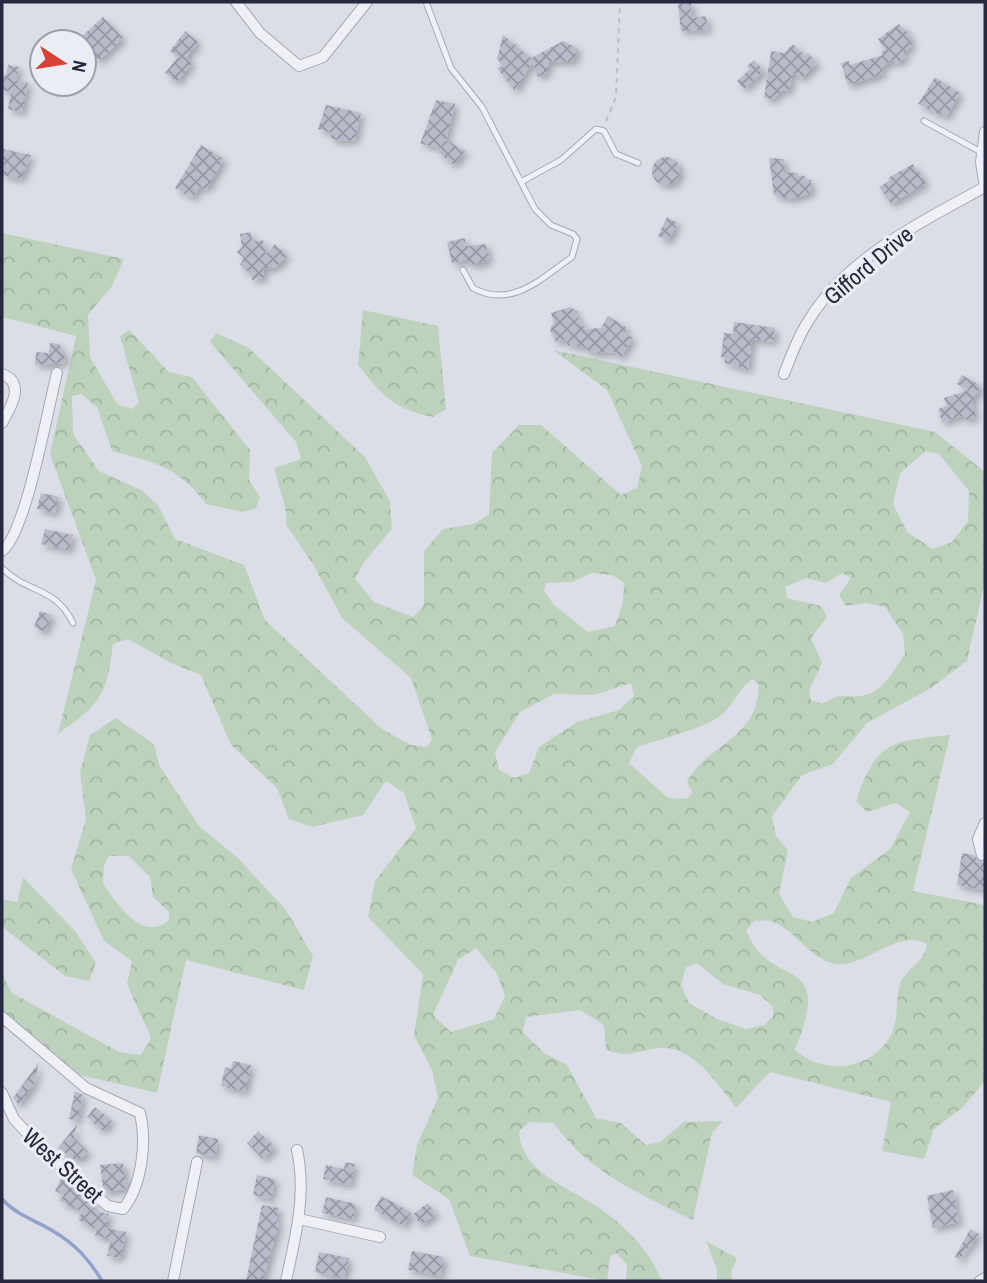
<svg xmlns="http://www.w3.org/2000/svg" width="987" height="1283" viewBox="0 0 987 1283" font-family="'Archivo Narrow',sans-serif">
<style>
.forest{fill:url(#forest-crowns);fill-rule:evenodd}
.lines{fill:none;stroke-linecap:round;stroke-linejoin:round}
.stream{stroke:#93a2cb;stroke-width:3.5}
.building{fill:url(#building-cross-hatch);filter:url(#shadow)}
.service-casing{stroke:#a5a7b5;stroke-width:7}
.minor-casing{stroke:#a5a7b5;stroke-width:12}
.path{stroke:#babcc6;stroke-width:2;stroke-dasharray:5 5;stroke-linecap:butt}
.service{stroke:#eff0f5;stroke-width:5}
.minor{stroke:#eff0f5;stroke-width:10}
.labels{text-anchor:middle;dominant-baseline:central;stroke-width:6;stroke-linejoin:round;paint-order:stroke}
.street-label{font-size:23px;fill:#25283f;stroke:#ebedf5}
</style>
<defs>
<pattern id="forest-crowns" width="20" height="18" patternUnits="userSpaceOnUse" patternTransform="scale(1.75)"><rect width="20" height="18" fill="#bdd2bc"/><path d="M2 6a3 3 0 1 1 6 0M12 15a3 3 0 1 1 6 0" fill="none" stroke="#a2b4a3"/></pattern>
<pattern id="building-cross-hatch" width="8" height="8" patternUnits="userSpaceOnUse" patternTransform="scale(1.75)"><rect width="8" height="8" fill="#b9bbca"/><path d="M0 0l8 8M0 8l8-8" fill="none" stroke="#9698a5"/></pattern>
<filter id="shadow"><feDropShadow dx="4" dy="4" stdDeviation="3.5" flood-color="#0004"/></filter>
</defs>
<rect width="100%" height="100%" fill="#dcdee7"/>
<path class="forest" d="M2,233L124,259L112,286L88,315L90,357L117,404L132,409L139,403L120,336L129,330L169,372L192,377L250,450L249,480L260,497L256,508L243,512L206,504C179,467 154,462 112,451L97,407L81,394L72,396L73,434L99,471L143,491L158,505L175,539L244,565L265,620L382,729L411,745L427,747L432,739L411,678L342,618L313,564L286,525C288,503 277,488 275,468L301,459L296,442L210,342L216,333L249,348L365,457L390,501L392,529L364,562L355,579L374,602L413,617L424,605V551L443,529L474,524L489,514L492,453L519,425H541L621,495L637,488L642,466L607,390L553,350L935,432L985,472V581L967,661L931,688L867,723L833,764L802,775L772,816L776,836L788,850L779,894L793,917L812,922L834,913L851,878L890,849L910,812L896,803L867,812L856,801C876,741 891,741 950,735L913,891L985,905V1081L962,1108L934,1129L924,1159L882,1151L891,1102L770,1072L736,1108C719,1085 692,1045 660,1048C636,1050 631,1059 606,1050L604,1025L580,1010L526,1017L523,1032L544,1053L567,1065L596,1118L621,1123L646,1145L660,1142L684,1122L723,1121L712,1133L693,1220C641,1194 588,1173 554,1123L530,1122L519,1131C520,1176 579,1190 609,1215C633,1234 650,1253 662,1281H626L627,1264L616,1253L610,1257L607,1281L470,1256L449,1199L412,1175L417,1145L438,1098L432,1070L414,1036L423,974L368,917L375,881L416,828L404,793L386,781L363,815L312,827L289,819L277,788L231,745L201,675L173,664L128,639L113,644C107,696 100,704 58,734L96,580L50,454L76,336L2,317ZM926,451L939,454L969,491L968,521L952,542L933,549L907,532L893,504L900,473ZM592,573L612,575L624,583L623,602L615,626L588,632L554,605L544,591L546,583L572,582ZM842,573L851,578L839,595L846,606L865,603L885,607L903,634L905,654C895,668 884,690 866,695C845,700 846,689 822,704L811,700L809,690L822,663L811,638L827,617L821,606L787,598L785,587L806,578L826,583ZM753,679L759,685C757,740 710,742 687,781L692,793L687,799L668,798L629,763L637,747C657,740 705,728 720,716C734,706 738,688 753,679ZM631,683L634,696L619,710L577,722L539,747L529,773L514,778L499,770L495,752L520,712L554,694L594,695ZM755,921C759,921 767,920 771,921C798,930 814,968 845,964C870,961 902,929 927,944C925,963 903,970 899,987C896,1001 898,1017 893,1030C877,1070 825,1077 795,1050C836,948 770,994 746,930ZM476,948L497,974L505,996L494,1019L451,1032L433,1015L458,960ZM697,963L723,984L760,995L773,1007V1016L764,1025L746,1029L717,1019L689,1003L681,985L686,967Z
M363,310L438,326L446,409L433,417C394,409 382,396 358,365Z
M116,718L154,744L159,765L199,826L238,858L286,910L313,956L304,990L186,960L157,1093L76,1074L12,1023L2,1010V973L12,993L119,1052L141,1055L151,1038L127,984L132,961L104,941L71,869L86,819L80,772L90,735ZM109,856H129L150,877L153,897L169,912V920C141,943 118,904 103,884L104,865Z
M23,877L75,931L96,963L89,981L65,976L2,927V899L17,902Z
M706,1241L737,1258L731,1272L732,1281H717V1269Z"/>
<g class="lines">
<path class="stream" d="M2,1199C16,1215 35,1220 53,1231C75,1244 89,1259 102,1281"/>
</g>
<path class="building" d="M691,2L692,18L706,16L708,30L681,31L678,4Z
M103,17L123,38L99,61L79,39Z
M899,24L911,36L908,38L913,45L903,53L906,57L896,64L893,60L881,68L883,74L848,85L841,63L849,61L850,65L883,55L881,52L885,49L878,39Z
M185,31L198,42L186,58L192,63L177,82L165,73L178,57L170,51Z
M503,35L531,58L563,41L579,49L572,62L549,61L547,73L538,77L532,62L515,91L497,68L503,66L497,59Z
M793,44L805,56L808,53L817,63L801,79L793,70L789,91L782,90L774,99L764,98L771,51L784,53Z
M754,60L764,71L744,89L737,81L750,69L747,66Z
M8,65L19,67L16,81L28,83L22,112L8,109L11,92L2,90V75L6,76Z
M935,77L960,93L946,117L918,104Z
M436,100L455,104L446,140L465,151L454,165L438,152L442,148L420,144Z
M326,105L361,113L355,140L339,141L330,138L332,133L318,129Z
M201,145L224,159L206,190L200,186L193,198L175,188Z
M3,149L31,155L21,179L2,175Z
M652 171a14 14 0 1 1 28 0a14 14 0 1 1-28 0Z
M769,158L784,159V172L798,173V176H805V180H811V193L791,199L774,195Z
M913,164L926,183L891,204L879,187L890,180L888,178Z
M667,217L678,223L668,241L658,236Z
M251,232L252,242L263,240L266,254L275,244L287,255L276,267L263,269L264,278L252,280L251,270L246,271L240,265L244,258L237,252L242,247L240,234Z
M465,238L466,246L486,244L489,260L474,265L467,260L452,263L447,242Z
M570,307L578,312L576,315L585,329L601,328L608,316L627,328L624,333L633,338L621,357L614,352L592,353L581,345L575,347L574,344L568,346L566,339L556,342L550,330L554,322L551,313Z
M734,322L775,328L773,342L752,339L748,370L725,363V358L721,357L724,333L733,334Z
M50,343L60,344V351H65L64,363L35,365L36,352L49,353Z
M962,375L981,386L972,402L976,417L966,420L964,415L942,422L938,409L947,406L944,398L969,390L957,384Z
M41,493L59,497L55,513L37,509Z
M45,529L73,535L69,550L41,544Z
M40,611L52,615L45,632L34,627Z
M962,853L974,855L979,862H985V890L957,885Z
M233,1061L251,1065L245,1092L221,1086L225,1067L231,1069Z
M39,1062L34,1084L19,1105L13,1098Z
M75,1091L83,1095L77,1121L69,1119Z
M95,1107L112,1121L103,1131L87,1117Z
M77,1124L74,1138L88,1152L80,1160L77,1157L75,1160L58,1148Z
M258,1131L275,1147L263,1159L247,1143Z
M199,1135L218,1139L215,1157L196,1153Z
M345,1162L355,1164L350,1185L323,1179L326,1165L344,1169Z
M123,1163L125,1179L129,1181L126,1189L104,1192L100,1165Z
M257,1175L275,1179L271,1199L253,1195Z
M62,1177L94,1204L91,1210L109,1214L106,1228L126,1232L120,1258L107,1256L111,1239L95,1236L97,1229L78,1220L82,1212L60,1201L64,1195L55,1191Z
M953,1190L959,1222L933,1228L927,1196Z
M381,1196L411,1212L404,1226L374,1210Z
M326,1197L356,1204L353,1219L322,1213Z
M428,1203L436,1214L421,1225L413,1214Z
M262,1205L279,1208L276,1222L279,1223L263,1281H246Z
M970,1229L979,1234L959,1260L955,1257Z
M412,1251L444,1257L441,1276L408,1270Z
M319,1252L349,1258L344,1278L315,1272Z"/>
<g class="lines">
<defs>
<path id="service" d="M426,2L451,68L482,107L535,209L551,225L573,234L577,239L572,257C541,279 511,309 473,288L463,270
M924,121L981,152
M521,182L561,160L596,129L604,131L616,154L638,163
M2,568C28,594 55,586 73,623"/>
<path id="minor" d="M236,2L260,33L299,66L323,57L367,2
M985,132L981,162L985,188
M2,374C26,383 11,407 2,423
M784,374C791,356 798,336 809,320C847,257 923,221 985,187
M2,551C26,534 48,407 57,373
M982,855L978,839L985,823
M2,1017L86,1088L140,1113C147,1142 142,1186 123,1209L108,1206L43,1150L14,1119L2,1093
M299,1219L380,1237
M173,1281L197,1162
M286,1281C295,1238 307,1195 297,1150
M980,1281L985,1278"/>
</defs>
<use href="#service" class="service-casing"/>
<use href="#minor" class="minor-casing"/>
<path class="path" d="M606,121L616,97L620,2"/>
<use href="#service" class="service"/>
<use href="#minor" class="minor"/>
</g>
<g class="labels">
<g class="street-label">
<text transform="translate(868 265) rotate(-40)">Gifford Drive</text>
<text transform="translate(63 1165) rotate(42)">West Street</text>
</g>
</g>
<rect width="987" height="1283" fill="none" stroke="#25283f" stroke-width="7"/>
<g transform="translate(63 63) rotate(102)"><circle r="33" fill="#ebedf5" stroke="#9c9eac" stroke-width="2"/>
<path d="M0-5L12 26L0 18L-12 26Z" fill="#d74136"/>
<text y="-10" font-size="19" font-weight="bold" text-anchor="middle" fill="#25283f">N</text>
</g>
</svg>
